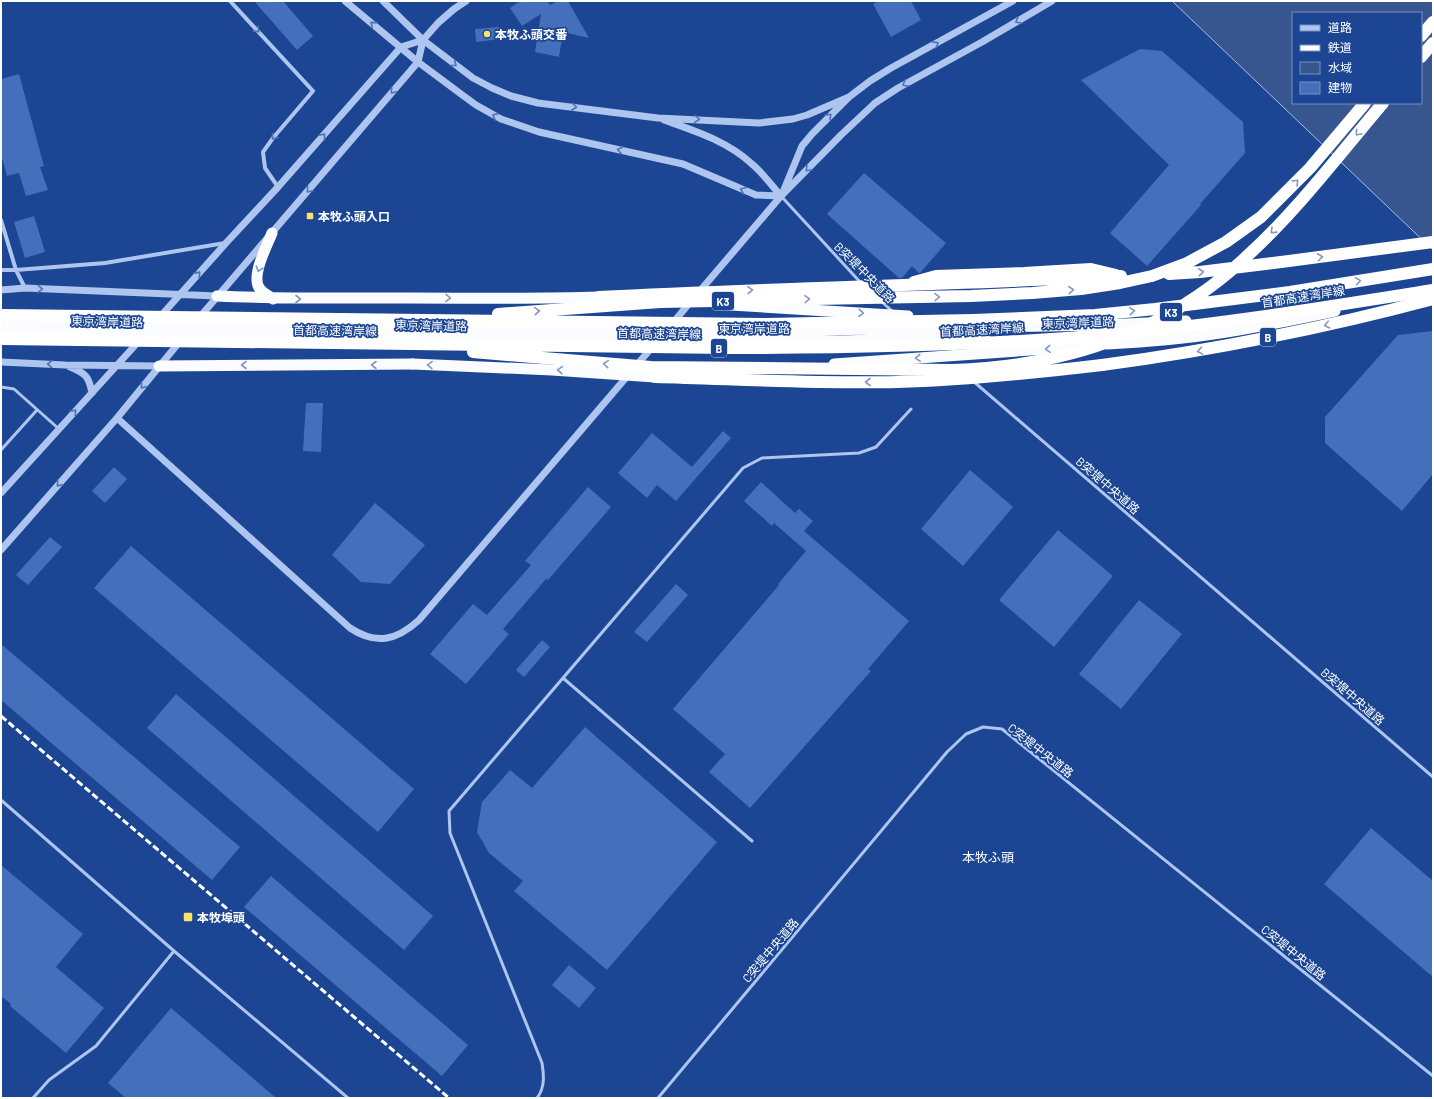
<svg xmlns="http://www.w3.org/2000/svg" width="1434" height="1099" viewBox="0 0 1434 1099" font-family="Barlow,'Noto Sans JP',sans-serif">
<style>
.water{fill:#37568f;stroke:#a0bff1;fill-rule:evenodd}
.building{fill:#446fba}
.lines{fill:none;stroke-linecap:round;stroke-linejoin:round}
.service{stroke:#adc5ef;stroke-width:3}
.minor{stroke:#adc5ef;stroke-width:4}
.tertiary{stroke:#adc5ef;stroke-width:7}
.trunk{stroke:#fafcff;stroke-width:11}
.motorway{stroke:#fff;stroke-width:12}
.rail{stroke:#fff;stroke-width:3;stroke-dasharray:7 3;stroke-linecap:butt}
.trunk-bridge{stroke:#fafcff;stroke-width:11}
.motorway-bridge{stroke:#fff;stroke-width:12}
.oneway{stroke:#4f72b3}
.oneway2{stroke:#8299c4}
.oneway3{stroke:#8098c4}
.poi-dot{fill:#ffe16b;stroke:#1c4693;stroke-width:1.5}
.labels{text-anchor:middle;dominant-baseline:central;stroke-width:3.5;stroke-linejoin:round;paint-order:stroke}
.shield{fill:#1c4693;stroke:#bbc8df;stroke-width:1}
.shield-label{font-size:11px;font-weight:bold;fill:#fff}
.poi-label{font-size:12px;font-weight:bold;fill:#fff;stroke:#1c4693;text-anchor:start}
.street-label{font-size:12px;fill:#fff;stroke:#1c4693}
.neighbourhood-label{font-size:13px;fill:#fff;stroke:#1c4693}
</style>
<rect width="100%" height="100%" fill="#1c4693"/>
<path class="water" d="M1172,1H1433V250ZM1293,13H1421V103H1293Z"/>
<path class="building" d="M254,1H283L313,36L297,50Z
M520,1H547L550,5L558,1H568L589,38L563,32L559,57L535,52L541,14L522,26L510,8Z
M878,1H911L921,20L891,37L873,4Z
M499,27L500,39L476,42L475,29Z
M1140,49L1162,51L1243,122L1245,153L1200,204L1201,205L1147,266L1110,233L1169,165L1081,80Z
M19,74L44,166L40,167L48,190L26,196L19,173L7,176L1,154V79Z
M864,173L946,243L921,272L919,273L912,266L902,278H899L827,214Z
M34,216L45,252L25,258L14,222Z
M1433,331V474L1402,511L1325,443V417L1398,335Z
M306,403H323L321,452L303,451Z
M723,431L731,438L676,501L657,485L647,498L618,473L652,433L692,467Z
M114,467L127,479L105,503L92,491Z
M970,470L1013,507L963,566L921,529Z
M761,482L795,513L799,509L813,521L804,531L909,621L868,669L871,671L750,808L709,772L725,754L673,709L779,585L778,584L806,551L774,523L772,526L744,501Z
M588,487L611,507L548,580L546,579L503,629L509,634L466,684L430,654L473,604L487,615L531,565L525,561Z
M375,503L425,545L390,584L361,582L332,555Z
M1058,530L1113,576L1054,647L999,600Z
M50,537L62,547L28,585L16,575Z
M131,546L414,789L378,832L94,588Z
M676,584L688,595L647,642L634,632Z
M1139,600L1182,634L1121,709L1079,674Z
M542,640L550,647L524,677L516,670Z
M1,644L240,847L212,880L1,700Z
M176,694L433,916L404,950L147,728Z
M585,727L717,842L607,970L514,891L523,881L489,853L477,832L482,802L510,770L532,788Z
M1371,828L1433,881V977L1324,884Z
M1,865L83,934L56,967L104,1008L66,1053L10,1006L11,1004L1,996Z
M271,876L468,1045L442,1076L244,907Z
M569,965L596,988L579,1008L552,985Z
M171,1008L276,1098H126L108,1083Z"/>
<g class="lines">
<path class="service" d="M781,196L861,283
M881,301L892,311
M973,381L1433,777
M1,387L14,389L59,429
M1,450L37,410
M563,678L752,841
M1,800L174,951L348,1098
M33,1098L49,1080L96,1046L174,951
M537,1098C545,1088 544,1075 542,1063L450,833L449,811L743,468L762,458L859,453L876,447L911,409
M658,1098L947,752L966,734L983,727L1002,729L1433,1076"/>
<path class="minor" d="M230,1L313,91L273,138L263,152L265,168L278,187
M1,220L16,270L25,288
M1,270H16L105,263L225,243"/>
<path class="tertiary" d="M345,1L418,62L461,94L476,105L501,119L539,132L683,164L756,195L781,196
M383,1L423,40L473,78L492,88L511,96L538,103L658,118L759,123L793,119L807,115L849,97
M664,120C695,131 727,141 752,164C763,173 772,186 781,196
M783,192L802,146L812,134L849,97L870,81L891,68L1013,1
M1,290L25,288L217,296
M699,292L781,196L841,135L875,103L898,88L982,42L1052,1
M159,318L226,243L278,187L401,47L423,40L438,23L454,9L466,1
M199,318L418,62L423,40
M672,324L692,300
M1,362L65,365L159,366
M70,367C85,373 89,376 92,393
M117,418L350,628C376,645 396,641 419,620L653,346
M1,493L139,341
M1,550L117,418L181,340"/>
<path class="trunk" d="M272,233C267,246 250,277 260,289C263,293 269,296 273,299
M217,296C281,299 344,298 408,298C472,298 535,299 599,297
M159,366L413,364"/>
<path class="motorway" d="M1421,36L1433,22
M1421,57L1433,43
M1281,262L1433,242
M914,282L936,276L1024,273L1091,269L1116,275
M1102,365C1214,350 1324,328 1433,299"/>
<path class="rail" d="M1,716L449,1098"/>
<path class="trunk-bridge" d="M731,305L908,316
M1,322L765,331L1107,325L1186,321
M1,332L765,341H841L985,337
M1107,344C1145,342 1183,339 1220,333C1259,327 1297,319 1335,311
M413,364L552,370L655,377L663,376
M834,364L1088,346"/>
<path class="motorway-bridge" d="M1169,274L1200,272L1281,262
M599,297C773,288 947,285 1121,276
M498,314L660,302L971,296L1032,293L1081,289L1120,283L1152,276L1187,263L1226,242L1261,217L1310,168L1365,103
M1,315L765,324L973,320L1095,315L1155,309L1290,292L1433,269
M1142,328C1179,310 1215,286 1245,258C1296,212 1338,156 1383,103
M1,339L730,348C851,348 972,346 1092,336C1206,327 1320,308 1433,290
M473,352L651,367L953,370C1012,368 1067,359 1121,337
M655,377C735,379 816,384 897,382C965,380 1034,373 1102,365"/>
</g>
<defs><path id="oneway-chevron" d="M-2-3.5L2.5 0L-2 3.5" fill="none" stroke-width="1.6" stroke-linecap="round" stroke-linejoin="round"/></defs>
<g class="oneway">
<use href="#oneway-chevron" transform="translate(1018 21) rotate(150)"/>
<use href="#oneway-chevron" transform="translate(373 24) rotate(-140)"/>
<use href="#oneway-chevron" transform="translate(257 30) rotate(47)"/>
<use href="#oneway-chevron" transform="translate(936 44) rotate(-29)"/>
<use href="#oneway-chevron" transform="translate(454 64) rotate(38)"/>
<use href="#oneway-chevron" transform="translate(905 84) rotate(151)"/>
<use href="#oneway-chevron" transform="translate(393 91) rotate(130)"/>
<use href="#oneway-chevron" transform="translate(574 107) rotate(7)"/>
<use href="#oneway-chevron" transform="translate(495 116) rotate(-153)"/>
<use href="#oneway-chevron" transform="translate(829 116) rotate(-45)"/>
<use href="#oneway-chevron" transform="translate(697 119) rotate(5)"/>
<use href="#oneway-chevron" transform="translate(323 136) rotate(-49)"/>
<use href="#oneway-chevron" transform="translate(274 137) rotate(129)"/>
<use href="#oneway-chevron" transform="translate(620 150) rotate(-168)"/>
<use href="#oneway-chevron" transform="translate(808 169) rotate(135)"/>
<use href="#oneway-chevron" transform="translate(309 190) rotate(130)"/>
<use href="#oneway-chevron" transform="translate(743 190) rotate(-158)"/>
<use href="#oneway-chevron" transform="translate(198 274) rotate(-48)"/>
<use href="#oneway-chevron" transform="translate(40 289) rotate(2)"/>
<use href="#oneway-chevron" transform="translate(50 364) rotate(-177)"/>
<use href="#oneway-chevron" transform="translate(143 386) rotate(128)"/>
<use href="#oneway-chevron" transform="translate(74 412) rotate(-48)"/>
<use href="#oneway-chevron" transform="translate(59 484) rotate(131)"/>
</g>
<g class="oneway2">
<use href="#oneway-chevron" transform="translate(1358 133) rotate(130)"/>
<use href="#oneway-chevron" transform="translate(1296 182) rotate(-45)"/>
<use href="#oneway-chevron" transform="translate(1273 231) rotate(136)"/>
<use href="#oneway-chevron" transform="translate(1320 257) rotate(-7)"/>
<use href="#oneway-chevron" transform="translate(1201 272) rotate(-6)"/>
<use href="#oneway-chevron" transform="translate(1358 281) rotate(-8)"/>
<use href="#oneway-chevron" transform="translate(750 290) rotate(-3)"/>
<use href="#oneway-chevron" transform="translate(1071 290) rotate(-5)"/>
<use href="#oneway-chevron" transform="translate(937 297) rotate(-1)"/>
<use href="#oneway-chevron" transform="translate(807 299) rotate(-1)"/>
<use href="#oneway-chevron" transform="translate(537 311) rotate(-4)"/>
<use href="#oneway-chevron" transform="translate(1132 311) rotate(-5)"/>
<use href="#oneway-chevron" transform="translate(1327 325) rotate(168)"/>
<use href="#oneway-chevron" transform="translate(1200 351) rotate(170)"/>
<use href="#oneway-chevron" transform="translate(606 364) rotate(-175)"/>
<use href="#oneway-chevron" transform="translate(868 382) rotate(-180)"/>
</g>
<g class="oneway3">
<use href="#oneway-chevron" transform="translate(259 269) rotate(107)"/>
<use href="#oneway-chevron" transform="translate(448 298) rotate(1)"/>
<use href="#oneway-chevron" transform="translate(298 299)"/>
<use href="#oneway-chevron" transform="translate(861 313) rotate(4)"/>
<use href="#oneway-chevron" transform="translate(1048 349) rotate(176)"/>
<use href="#oneway-chevron" transform="translate(918 358) rotate(176)"/>
<use href="#oneway-chevron" transform="translate(244 365) rotate(180)"/>
<use href="#oneway-chevron" transform="translate(374 365) rotate(180)"/>
<use href="#oneway-chevron" transform="translate(430 365) rotate(-178)"/>
<use href="#oneway-chevron" transform="translate(560 370) rotate(-176)"/>
</g>
<g class="poi-dot">
<circle cx="487" cy="34" r="4"/>
<rect x="306" y="212" width="8" height="8" rx="2"/>
<rect x="183" y="912" width="10" height="10" rx="2"/>
</g>
<g class="labels">
<g class="shield">
<rect x="712" y="292" width="22" height="18" rx="3"/>
<rect x="1160" y="303" width="22" height="18" rx="3"/>
<rect x="1260" y="328" width="16" height="18" rx="3"/>
<rect x="711" y="339" width="16" height="18" rx="3"/>
</g>
<g class="shield-label">
<text x="723" y="301">K3</text>
<text x="1171" y="312">K3</text>
<text x="1268" y="337">B</text>
<text x="719" y="348">B</text>
</g>
<g class="poi-label">
<text x="495" y="34">本牧ふ頭交番</text>
<text x="318" y="216">本牧ふ頭入口</text>
<text x="197" y="917">本牧埠頭</text>
</g>
<g class="street-label">
<text transform="translate(865 272) rotate(45)">B突堤中央道路</text>
<text transform="translate(1303 296) rotate(-9)">首都高速湾岸線</text>
<text transform="translate(107 321) rotate(1)">東京湾岸道路</text>
<text transform="translate(1078 322) rotate(-2)">東京湾岸道路</text>
<text transform="translate(431 325) rotate(1)">東京湾岸道路</text>
<text x="754" y="328">東京湾岸道路</text>
<text transform="translate(982 329) rotate(-3)">首都高速湾岸線</text>
<text transform="translate(335 330) rotate(1)">首都高速湾岸線</text>
<text transform="translate(659 333) rotate(1)">首都高速湾岸線</text>
<text transform="translate(1108 485) rotate(41)">B突堤中央道路</text>
<text transform="translate(1353 696) rotate(41)">B突堤中央道路</text>
<text transform="translate(1041 750) rotate(38)">C突堤中央道路</text>
<text transform="translate(770 950) rotate(-50)">C突堤中央道路</text>
<text transform="translate(1294 952) rotate(39)">C突堤中央道路</text>
</g>
<g class="neighbourhood-label">
<text x="988" y="857">本牧ふ頭</text>
</g>
</g>
<rect width="1434" height="1099" fill="none" stroke="#ffffff" stroke-width="4"/>
<rect x="1292" y="12" width="130" height="92" fill="#1c4693" stroke="#7790be"/>
<rect x="1300" y="25" width="20" height="6" fill="#adc5ef" stroke="#7790be"/>
<text x="1328" y="32" font-size="12" fill="#ffffff">道路</text>
<rect x="1300" y="45" width="20" height="6" fill="#ffffff" stroke="#7790be"/>
<text x="1328" y="52" font-size="12" fill="#ffffff">鉄道</text>
<rect x="1300" y="62" width="20" height="12" fill="#37568f" stroke="#7790be"/>
<text x="1328" y="72" font-size="12" fill="#ffffff">水域</text>
<rect x="1300" y="82" width="20" height="12" fill="#446fba" stroke="#7790be"/>
<text x="1328" y="92" font-size="12" fill="#ffffff">建物</text>
</svg>
